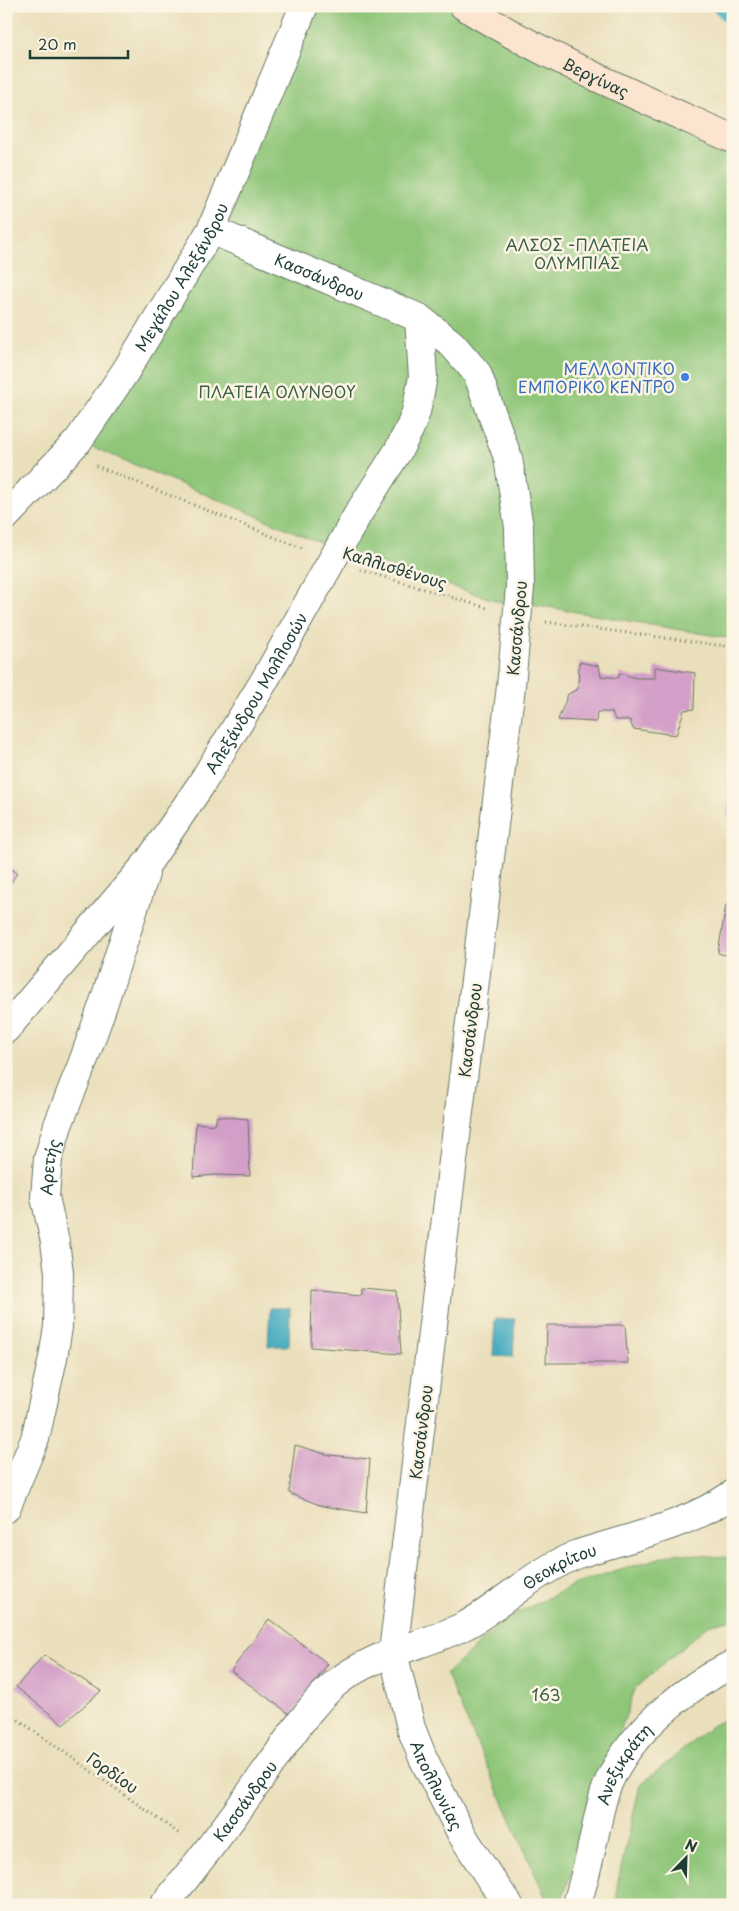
<svg xmlns="http://www.w3.org/2000/svg" width="739" height="1911" viewBox="0 0 739 1911" font-family="'Playpen Sans',sans-serif">
<style>
.green{fill:#8fc679;stroke:#578256}
.water{fill:#3faabf;stroke:#2f747a}
.lines{fill:none;stroke-linecap:round;stroke-linejoin:round}
.stream{stroke:#3faabf;stroke-width:10}
.building{fill:#d39ec8}
.street-casing{stroke:#667663;stroke-width:30}
.secondary-casing{stroke:#667663;stroke-width:30}
.path{stroke:#667663;stroke-width:3;stroke-dasharray:1 4;stroke-linecap:butt}
.street{stroke:#fff;stroke-width:28}
.secondary{stroke:#fce5d0;stroke-width:28}
.shop-dot{fill:#3f7fe0;stroke:#fcf5e5;stroke-width:2}
.labels{text-anchor:middle;dominant-baseline:central;stroke-width:5;stroke-linejoin:round;paint-order:stroke}
.street-label{font-size:16px;fill:#1f3d34;stroke:#fcf5e5}
.park-label{font-size:16px;fill:#3b5f45;stroke:#fcf5e5}
.shop-label{font-size:16px;fill:#366cbe;stroke:#fcf5e5;text-anchor:end}
</style>
<rect width="100%" height="100%" fill="#fcf5e5"/>
<filter id="ink" filterUnits="userSpaceOnUse"><feTurbulence type="fractalNoise" baseFrequency=".02" numOctaves="2"/><feDisplacementMap in="SourceGraphic" scale="10" xChannelSelector="R" yChannelSelector="G"/><feConvolveMatrix kernelMatrix="1 2 1 2 8 2 1 2 1" color-interpolation-filters="sRGB"/></filter>
<filter id="wash" filterUnits="userSpaceOnUse"><feTurbulence type="fractalNoise" baseFrequency=".0096" numOctaves="4" result="noise"/><feDisplacementMap in="SourceGraphic" scale="20" xChannelSelector="R" yChannelSelector="G"/><feGaussianBlur stdDeviation="1.12" result="paint"/><feColorMatrix in="noise" values="0 0 0 0 0 0 0 0 0 0 0 0 0 0 0 0 0 1.4 0 .05"/><feComposite in="paint" operator="in"/></filter>
<g filter="url(#wash)">
<rect width="100%" height="100%" fill="#eadfbb"/>
<path class="green" d="M304,6H454L733,144V639L531,604L515,492L516,607L333,548L78,441L216,218Z
M675,1553L733,1558V1619L708,1625L635,1689L560,1905H549L446,1674L506,1619L573,1585Z
M733,1716V1905H617V1885L640,1785L713,1725Z"/>
<path class="water" d="M270,1308H290L289,1346H268Z
M495,1319H515L513,1357L493,1356Z"/>
<g class="lines">
<path class="stream" d="M716,6L733,23"/>
</g>
<g id="blocks">
<path class="building" d="M579,662L599,666L601,676L619,678V673L636,678H655V667L695,673L694,709L684,710L676,735L633,729L630,720H615L612,712H597L596,722L558,720L568,694L578,689Z
M729,786H733V816L727,815Z
M6,865L17,873L6,890Z
M726,905L733,906V957L718,953Z
M217,1116L248,1119L250,1176L215,1175L193,1177L196,1123L215,1125Z
M361,1288L397,1291L401,1354L311,1347L312,1290L361,1295Z
M547,1325H625L628,1363H546Z
M295,1445L329,1455L370,1459L366,1513L322,1506L289,1493Z
M269,1619L328,1664L291,1715L231,1671Z
M44,1655L101,1691L63,1724L16,1687Z"/>
</g>
</g>
<g filter="url(#ink)">
<use href="#blocks" fill-opacity="0" stroke="#667663" stroke-width="1"/>
<g class="lines">
<defs>
<g id="street">
<path id="s1" d="M211,230L419,318L451,343L477,373L508,458L519,527L520,587L511,686L393,1652L411,1728L423,1758L461,1833L489,1877L509,1905"/>
<path id="s2" d="M6,516L78,441L125,372L211,230L304,6"/>
<path id="s3" d="M6,1029L149,861L200,786L263,683L358,514L398,451L410,428L416,412L423,377L419,318"/>
<path id="s4" d="M6,1508L35,1439L53,1358L58,1327L59,1272L55,1242L45,1197L48,1159L58,1125L83,1062L103,1005L145,874"/>
<path id="s5" d="M164,1905C199,1862 233,1818 265,1772C285,1745 310,1704 336,1683C374,1652 423,1647 466,1625C488,1613 505,1598 525,1584C542,1572 559,1562 578,1554C631,1537 686,1526 733,1494"/>
<path id="s6" d="M577,1905C582,1885 588,1866 592,1846C598,1822 601,1795 613,1773C638,1726 686,1687 733,1664"/>
</g>
<g id="secondary">
<path id="s7" d="M464,6C547,58 644,99 733,139"/>
</g>
</defs>
<use href="#street" class="street-casing"/>
<use href="#secondary" class="secondary-casing"/>
<path class="path" d="M96,466L304,549
M361,570L487,608
M546,622L733,647
M6,1711L181,1835"/>
<use href="#street" class="street"/>
<use href="#secondary" class="secondary"/>
</g>
</g>
<circle class="shop-dot" cx="685" cy="377" r="5"/>
<g class="labels">
<g class="street-label">
<text stroke="none"><textPath href="#s7" startOffset="150">Βεργίνας</textPath></text>
<text stroke="none"><textPath href="#s2" startOffset="298">Μεγάλου Αλεξάνδρου</textPath></text>
<text stroke="none"><textPath href="#s1" startOffset="118">Κασσάνδρου</textPath></text>
<text transform="translate(395 567) rotate(17)">Καλλισθένους</text>
<text transform="translate(516 628) rotate(-85)">Κασσάνδρου</text>
<text stroke="none"><textPath href="#s3" startOffset="420">Αλεξάνδρου Μολλοσών</textPath></text>
<text transform="translate(469 1030) rotate(-83)">Κασσάνδρου</text>
<text stroke="none"><textPath href="#s4" startOffset="351">Αρετής</textPath></text>
<text transform="translate(420 1432) rotate(-83)">Κασσάνδρου</text>
<text stroke="none"><textPath href="#s5" startOffset="535">Θεοκρίτου</textPath></text>
<text stroke="none"><textPath href="#s6" startOffset="150">Ανεξικράτη</textPath></text>
<text transform="translate(113 1772) rotate(35)">Γορδίου</text>
<text stroke="none"><textPath href="#s1" startOffset="1740">Απολλωνίας</textPath></text>
<text stroke="none"><textPath href="#s5" startOffset="132">Κασσάνδρου</textPath></text>
</g>
<g class="park-label">
<text x="577" y="244">ΑΛΣΟΣ -ΠΛΑΤΕΙΑ<tspan x="577" dy="18">ΟΛΥΜΠΙΑΣ</tspan></text>
<text x="277" y="391">ΠΛΑΤΕΙΑ ΟΛΥΝΘΟΥ</text>
<text x="546" y="1694">163</text>
</g>
<g class="shop-label">
<text x="675" y="368">ΜΕΛΛΟΝΤΙΚΟ<tspan x="675" dy="18">ΕΜΠΟΡΙΚΟ ΚΕΝΤΡΟ</tspan></text>
</g>
</g>
<rect width="739" height="1911" fill="none" stroke="#fcf5e5" stroke-width="25"/>
<g transform="translate(686 1858) rotate(23)" stroke="#fcf5e5" stroke-width="4" paint-order="stroke">
<path d="M0-4L9 19L0 12L-9 19Z" fill="#1f3d34"/>
<text y="-8" font-size="14" font-weight="bold" text-anchor="middle" fill="#1f3d34">N</text>
</g>
<path d="M30 50v8h98v-8" fill="none" stroke="#1f3d34" stroke-width="2.5"/>
<text x="38" y="50" font-size="15" fill="#1f3d34" stroke="#fcf5e5" stroke-width="4" paint-order="stroke">20 m</text>
</svg>
